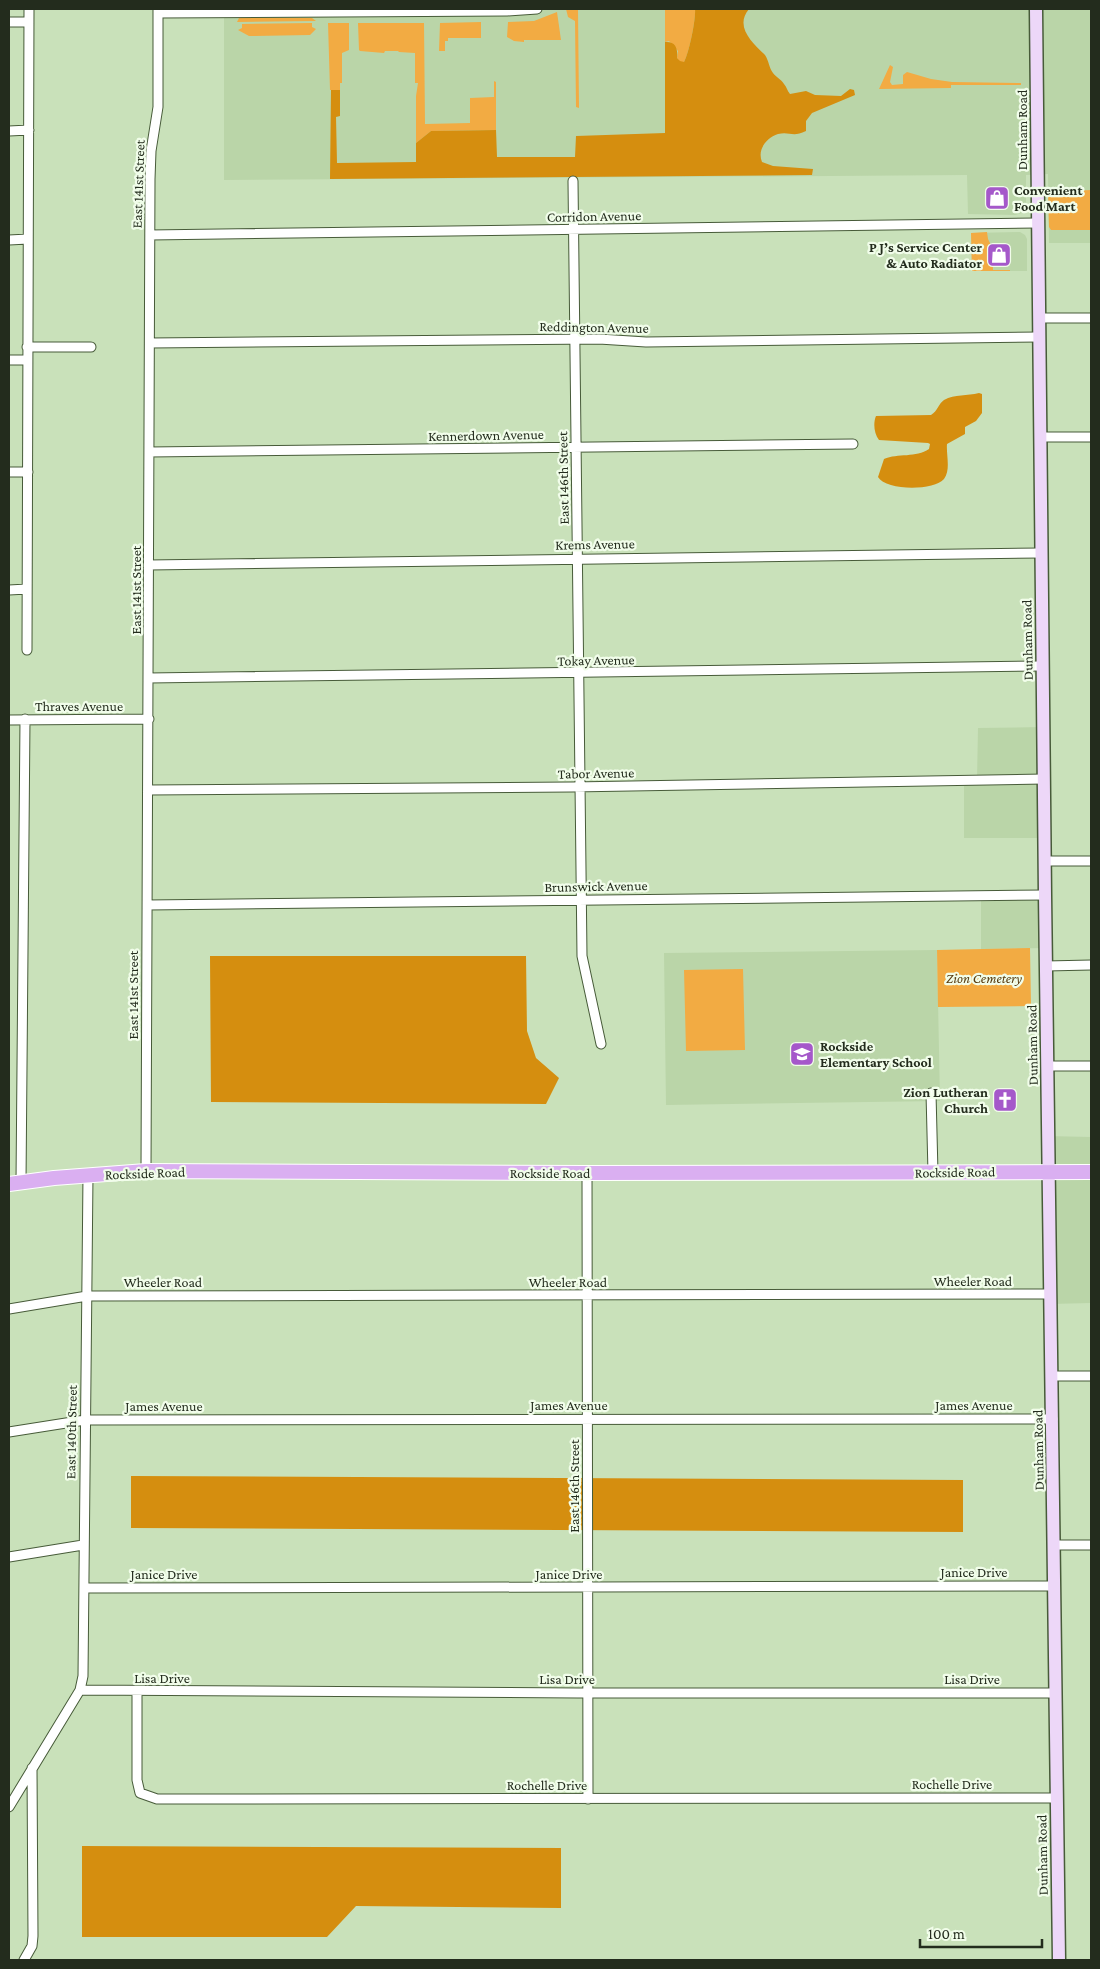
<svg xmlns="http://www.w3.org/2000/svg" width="1100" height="1969" viewBox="0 0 1100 1969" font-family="'Crimson Pro',serif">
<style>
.built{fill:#bad5a8}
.green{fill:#f2ab43}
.forest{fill:#d58e0f}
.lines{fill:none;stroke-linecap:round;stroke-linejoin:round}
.street-casing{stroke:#475b39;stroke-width:11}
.secondary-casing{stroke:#475b39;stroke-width:15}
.primary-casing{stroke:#fff;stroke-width:16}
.street{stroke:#fff;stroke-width:9}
.secondary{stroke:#edd7f8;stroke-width:12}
.primary{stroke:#daaff1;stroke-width:14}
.labels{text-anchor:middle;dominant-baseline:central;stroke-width:4.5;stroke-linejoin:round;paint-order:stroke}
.street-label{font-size:14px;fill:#232c1d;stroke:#f1fdea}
.poi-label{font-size:14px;font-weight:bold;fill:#232c1d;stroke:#f1fdea;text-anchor:start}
.park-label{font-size:14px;font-style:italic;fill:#573a0e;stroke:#f1fdea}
</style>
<rect width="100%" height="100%" fill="#c9e1ba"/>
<path class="built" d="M224,9H1091V243H1049L1048,174L1026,175V210L1022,213L1015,215L968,214L967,175L224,180Z
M1020,232L1025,235L1027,239V271H972L971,233Z
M1043,727L1045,838H964V780H977L978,728Z
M1045,895L1046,948L981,949V896Z
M937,950L940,1101L666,1105L664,953Z
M1046,1136L1091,1137V1303L1050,1304Z"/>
<path class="green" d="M566,9H578L579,108L576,107L575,21L568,17Z
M665,9H695C696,19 689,53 684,62H680L677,58L678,51L669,41L665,42Z
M557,12L561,40H524V42L514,41L507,37L508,22L534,21Z
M239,18H312L316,21L237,22Z
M481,22V38H448V41H445V51H439L440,23Z
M312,23V27L316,29L310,35L249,36L238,30L242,28V24Z
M328,23H349V50L342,53V83H340V90H330Z
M358,23H424L425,124L470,123V98L494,97V81L496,82V130L431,131L416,143V96L418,83H415V53L399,52L398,51H385L384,53L360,51L359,50Z
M890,65L893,67L890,82L892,85L903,84V75L907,72L931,79L952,82L1021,83V85H951V88L879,89Z
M1091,190V230H1051L1049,227L1048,192Z
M987,232L988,239L992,247L993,270H1010V271H972L971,233Z
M1030,948L1031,1006L938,1007L937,950Z
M743,969L745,1050L686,1051L684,970Z"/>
<path class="forest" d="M695,9H749C734,27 753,43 765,55C769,61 769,68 773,73C776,77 781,79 784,84C787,87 787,91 790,94L806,91L815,95L841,96L850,89L854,90L855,95L812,113L806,121V131C792,138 790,131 778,134C766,138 757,150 762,162L773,166L813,169L812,175L330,179L331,90H340V116L336,117L337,163L416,162V143L431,131L496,130L497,157H575L576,136L665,133V42C676,41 678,49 677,58L680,61L684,62C689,53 696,19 695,9Z
M979,393L982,394V413L976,421L965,427V434L947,444C946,454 951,470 944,479C934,491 886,491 878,477L884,459C898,453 916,458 929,449L930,444L928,443L879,440C874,434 873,423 876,416L931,415C938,411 938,404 944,400C955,394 967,396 979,393Z
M210,956H526L527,1031L536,1058L559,1078L546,1104L211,1102Z
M131,1476L963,1480V1532L131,1528Z
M82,1846L561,1848V1908L356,1906L327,1937H82Z"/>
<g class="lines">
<defs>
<path id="street" d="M158,13L507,11L537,9
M9,22H29
M9,131L29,130
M573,181L582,956L601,1044
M150,235L1037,223
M9,240L28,239
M1039,318H1091
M150,343L599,339L646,342L1039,337
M27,347H91
M9,360H27
M1040,437H1091
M149,452L853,444
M9,472H28
M149,565L1041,553
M9,590L27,589
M27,650L29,9
M149,678L1042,666
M9,720L149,719
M148,790L572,787L1044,779
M1045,861H1091
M148,905L1045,895
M1046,966L1091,965
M1048,1066H1091
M931,1093L933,1173
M146,1171L150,179L151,151L158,107V9
M587,1173L588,1799
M21,1182L25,719
M9,1309L87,1296L1049,1294
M1051,1376H1091
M9,1432L85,1420L1053,1419
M1054,1545H1091
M9,1557L83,1545
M84,1588L1054,1586
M80,1690L578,1693H1054
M137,1692V1780L140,1793L157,1799L1057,1798
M9,1807L80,1690L83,1676L88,1175
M24,1960L32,1946L33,1936L32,1768"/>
<path id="secondary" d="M1036,9L1045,895L1059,1960"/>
<path id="primary" d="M9,1184L54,1178L146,1171L587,1173L1091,1172"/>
</defs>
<use href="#street" class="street-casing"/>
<use href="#secondary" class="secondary-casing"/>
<use href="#primary" class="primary-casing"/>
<use href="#street" class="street"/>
<use href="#secondary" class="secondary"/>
<use href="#primary" class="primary"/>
</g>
<defs>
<symbol id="shop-square" viewBox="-11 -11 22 22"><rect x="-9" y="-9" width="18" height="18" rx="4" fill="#a558ca" stroke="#f1fdea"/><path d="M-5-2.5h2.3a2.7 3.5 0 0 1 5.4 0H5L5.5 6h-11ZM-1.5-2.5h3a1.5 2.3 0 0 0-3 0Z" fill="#fff"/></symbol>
<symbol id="school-square" viewBox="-11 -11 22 22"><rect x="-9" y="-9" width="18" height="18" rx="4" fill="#a558ca" stroke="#f1fdea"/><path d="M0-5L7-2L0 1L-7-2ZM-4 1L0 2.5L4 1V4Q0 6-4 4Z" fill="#fff"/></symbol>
<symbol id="church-square" viewBox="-11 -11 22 22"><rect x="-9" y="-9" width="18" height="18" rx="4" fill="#a558ca" stroke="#f1fdea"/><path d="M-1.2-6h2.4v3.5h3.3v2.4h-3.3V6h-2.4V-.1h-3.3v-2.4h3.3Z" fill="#fff"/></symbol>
</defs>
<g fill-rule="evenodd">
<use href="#shop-square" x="983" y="184" width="28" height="28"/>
<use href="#shop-square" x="985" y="241" width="28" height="28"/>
<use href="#school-square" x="788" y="1040" width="28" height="28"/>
<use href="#church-square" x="991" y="1086" width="28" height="28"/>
</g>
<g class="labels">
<g class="street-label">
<text transform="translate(1022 130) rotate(-90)">Dunham Road</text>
<text transform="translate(138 184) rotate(-88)">East 141st Street</text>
<text transform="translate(594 216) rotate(-1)">Corridon Avenue</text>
<text transform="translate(594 327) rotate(1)">Reddington Avenue</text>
<text transform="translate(486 435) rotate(-1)">Kennerdown Avenue</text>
<text transform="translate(563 478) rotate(-91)">East 146th Street</text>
<text transform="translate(595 544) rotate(-1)">Krems Avenue</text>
<text transform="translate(136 590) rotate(-90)">East 141st Street</text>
<text transform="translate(1027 640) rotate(-91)">Dunham Road</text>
<text transform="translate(596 660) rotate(-1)">Tokay Avenue</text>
<text x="79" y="706">Thraves Avenue</text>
<text transform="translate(596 773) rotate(-1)">Tabor Avenue</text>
<text transform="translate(596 886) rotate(-1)">Brunswick Avenue</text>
<text transform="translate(133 995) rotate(-90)">East 141st Street</text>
<text transform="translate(1032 1045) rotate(-91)">Dunham Road</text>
<text transform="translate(955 1172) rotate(-1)">Rockside Road</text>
<text transform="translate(145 1173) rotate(-2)">Rockside Road</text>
<text x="550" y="1173">Rockside Road</text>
<text x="973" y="1281">Wheeler Road</text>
<text x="163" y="1282">Wheeler Road</text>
<text x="568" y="1282">Wheeler Road</text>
<text x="569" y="1405">James Avenue</text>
<text x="974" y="1405">James Avenue</text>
<text x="164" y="1406">James Avenue</text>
<text transform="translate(71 1432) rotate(-89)">East 140th Street</text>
<text transform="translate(1038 1450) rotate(-91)">Dunham Road</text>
<text transform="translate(574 1486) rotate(-90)">East 146th Street</text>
<text x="974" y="1572">Janice Drive</text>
<text x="164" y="1574">Janice Drive</text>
<text x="569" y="1574">Janice Drive</text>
<text x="162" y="1678">Lisa Drive</text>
<text x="567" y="1679">Lisa Drive</text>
<text x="972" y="1679">Lisa Drive</text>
<text x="952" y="1784">Rochelle Drive</text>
<text x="547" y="1785">Rochelle Drive</text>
<text transform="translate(1042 1855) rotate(-91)">Dunham Road</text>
</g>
<g class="poi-label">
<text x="1014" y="190">Convenient<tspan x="1014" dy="16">Food Mart</tspan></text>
<text x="982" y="247" text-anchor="end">P J’s Service Center<tspan x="982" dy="16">&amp; Auto Radiator</tspan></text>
<text x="820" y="1046">Rockside<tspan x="820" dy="16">Elementary School</tspan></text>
<text x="988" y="1092" text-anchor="end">Zion Lutheran<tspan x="988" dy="16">Church</tspan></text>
</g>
<g class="park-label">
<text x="984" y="978">Zion Cemetery</text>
</g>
</g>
<rect width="1100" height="1969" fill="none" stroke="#232c1d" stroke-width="20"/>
<path d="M920 1939v8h122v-8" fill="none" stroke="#232c1d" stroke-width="2.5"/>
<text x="928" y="1939" font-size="15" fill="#232c1d" stroke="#f1fdea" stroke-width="4" paint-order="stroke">100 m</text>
</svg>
